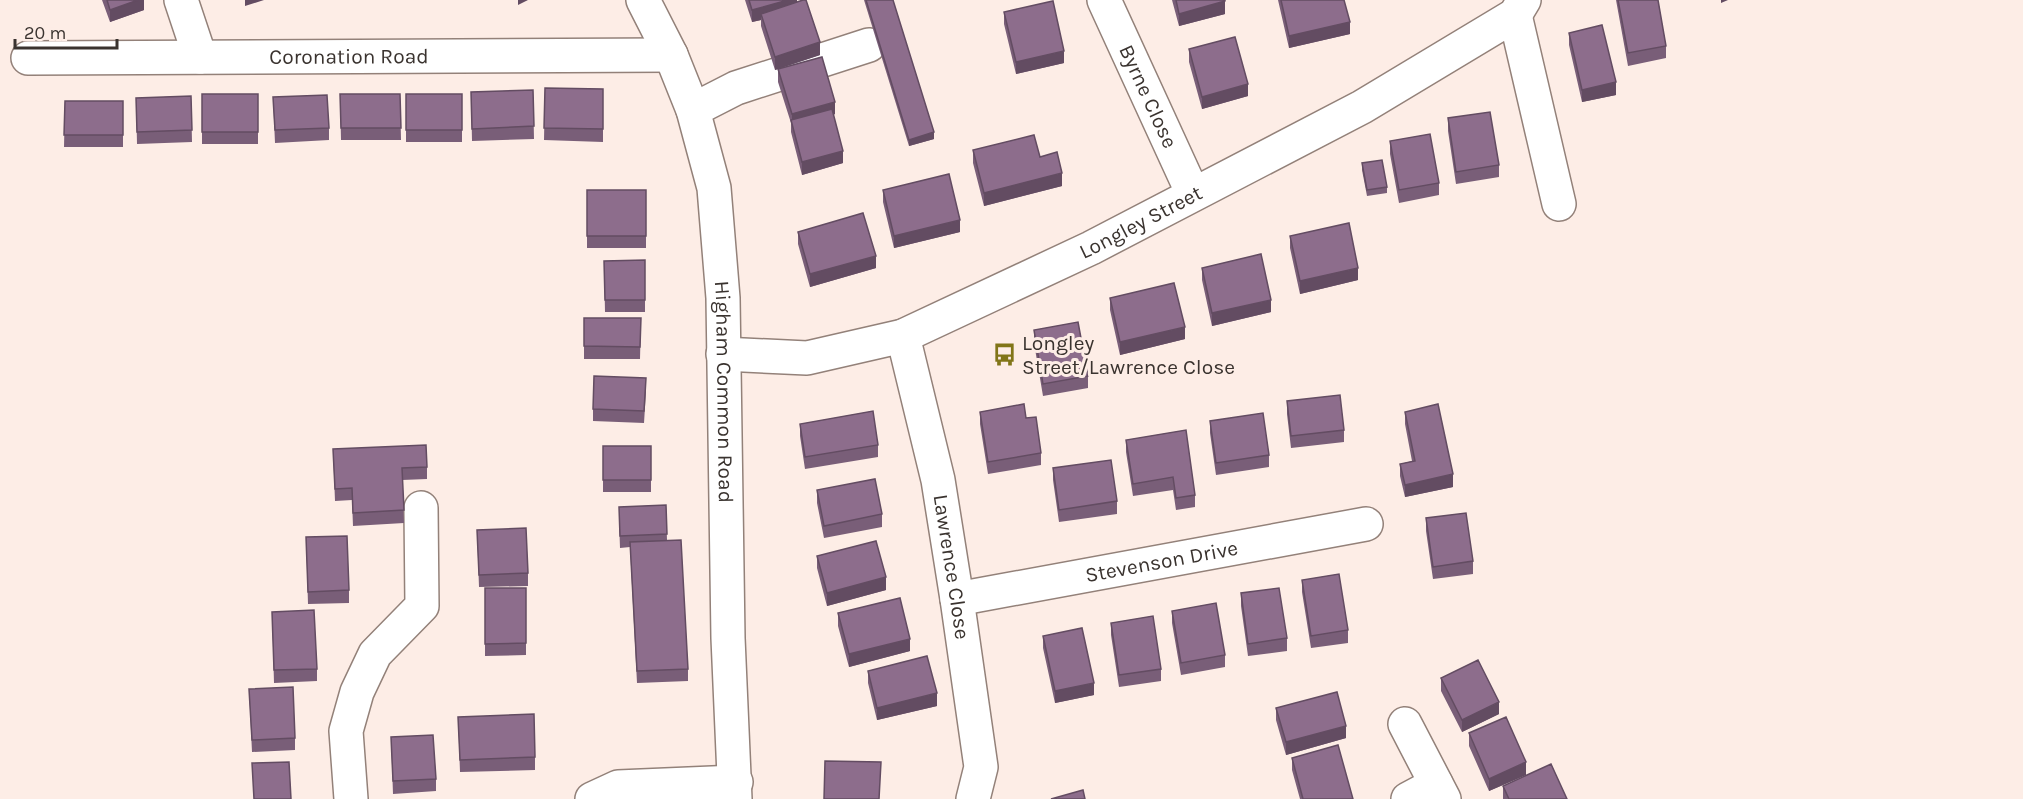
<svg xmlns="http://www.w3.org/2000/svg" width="2023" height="799" viewBox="0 0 2023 799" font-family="Karla,sans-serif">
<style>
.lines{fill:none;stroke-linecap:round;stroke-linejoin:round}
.minor-casing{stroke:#938179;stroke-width:36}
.minor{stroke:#fff;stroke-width:33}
.wall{fill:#795e78}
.shaded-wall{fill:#634c62}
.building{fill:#8d6d8c;stroke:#634c62;stroke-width:1.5}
.labels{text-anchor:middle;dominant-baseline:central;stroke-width:6;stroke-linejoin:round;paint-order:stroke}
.street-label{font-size:21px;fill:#3a332f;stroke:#fdede6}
.poi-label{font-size:21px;fill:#3a332f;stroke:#fdede6;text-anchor:start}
</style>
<rect width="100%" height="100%" fill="#fdede6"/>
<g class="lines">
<defs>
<g id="minor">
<path d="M181,0L200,57"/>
<path id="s1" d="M643,0L671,55L693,110L714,188L723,298L728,638L735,799"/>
<path id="s2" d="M1104,0L1193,194"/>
<path d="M1515,15L1559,204"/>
<path id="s3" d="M28,58L671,55"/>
<path d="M693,110L736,88L869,45"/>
<path id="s4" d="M903,336L938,480L957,599L981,767L973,799"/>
<path id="s5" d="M723,354L807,358L903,336L1091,248L1362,107L1515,15L1524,0"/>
<path id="s6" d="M957,599L1366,524"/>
<path d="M1405,724L1444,799"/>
<path d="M351,799L346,731L357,692L375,654L422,606L421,508"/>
<path d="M592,799L618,787L736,782"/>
<path d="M1408,799L1436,784"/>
</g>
</defs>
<use href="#minor" class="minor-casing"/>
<use href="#minor" class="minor"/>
</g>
<path class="wall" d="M102,0H144V10L110,22Z
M745,0H797V2L820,55L775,70L761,26V20L752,22Z
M864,0H893L934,139L909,146Z
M1172,0H1225V14L1179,26Z
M1278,0H1344L1350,34L1289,48Z
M1616,0H1658L1666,46V58L1628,66Z
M1004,12L1064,63L1016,74L1004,24Z
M1569,33L1616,95L1582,102L1569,45Z
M1189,49L1248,96L1202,109L1189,62Z
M778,69L835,114L833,115L843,163L802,175L791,132V123L778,82Z
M545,88L603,89V142L544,140Z
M533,90L534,139L472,141L471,92Z
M202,94H258V144H202Z
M340,94H400L401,140H341Z
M406,94H462V142H406Z
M191,96L192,142L137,144L136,98Z
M273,97L329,128V140L275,143Z
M65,101H123V147H64Z
M1448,118L1499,165V177L1456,184L1448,131Z
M1390,141L1439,183V195L1399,203L1390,154Z
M973,150L1040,157L1062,186L984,206L973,163Z
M1362,163L1387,187V193L1367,196L1362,170Z
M587,190H646V248H587Z
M883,190L960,232L894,248L883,202Z
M798,232L876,268L810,287L798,244Z
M1290,236L1358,280L1300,294L1290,248Z
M645,260V312H605L604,261Z
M1202,268L1271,312L1212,326L1202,280Z
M1110,298L1185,339L1120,355L1110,310Z
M584,318H641L640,359H584Z
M1034,330L1088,376V388L1043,396L1034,343Z
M646,391L644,423L593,421V409Z
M1287,401L1344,430V442L1291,448L1287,414Z
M980,412L1026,418L1041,453V465L988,474L980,424Z
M1405,412L1453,487L1405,497L1400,476V464L1412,461L1405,424Z
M1210,421L1269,455V467L1216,475L1210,433Z
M800,424L878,445V457L805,469L800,436Z
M1126,440L1195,495V507L1176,510L1173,490L1133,496L1126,452Z
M603,446H651V492H603Z
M333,449L427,467V479L402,480L404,523L353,526L352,500L335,501Z
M1053,468L1117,501V514L1059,522L1053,480Z
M817,490L882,514V527L824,538L817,503Z
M666,505L667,540L688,669V681L637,683L630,547L620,548L619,519Z
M1426,518L1473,561V574L1433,579L1426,531Z
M477,530L528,573V586L479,587Z
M306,537L349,590V603L308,604Z
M817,556L886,590L827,606L817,568Z
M1302,580L1348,630V643L1311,648L1302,592Z
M485,588H526V655L485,656Z
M1241,593L1287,638V651L1248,656L1241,606Z
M1172,611L1225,655V667L1181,675L1172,623Z
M272,612L317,669V681L274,683Z
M838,613L910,651L849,667L838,626Z
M1111,623L1161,669V681L1119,687L1111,635Z
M1043,636L1094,695L1055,703L1043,648Z
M868,671L937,706L877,720L868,683Z
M1441,678L1499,714L1462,732L1441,691Z
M249,689L295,738V750L252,752Z
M1276,708L1346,738L1286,755L1276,720Z
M458,717L535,757V770L460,772Z
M1469,733L1526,775L1489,791L1469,746Z
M391,737L436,779V791L393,794Z
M1292,758L1353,799H1300L1292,770Z
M1503,786L1567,799H1503Z"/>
<path class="shaded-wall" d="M138,0H144V10L110,22V10Z
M245,0H264L245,6Z
M518,0H528L518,5Z
M788,0H797V10L761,14V20L752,22V10Z
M1721,0H1728L1721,3Z
M1225,1V14L1179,26V14Z
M1350,22V34L1289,48V36Z
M820,42V55L775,70V57Z
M1064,51V63L1016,74V62Z
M1616,82V95L1582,102V90Z
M1248,84V96L1202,109V97Z
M835,102V114L792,127V114Z
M934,132V139L909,146V140Z
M843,151V163L802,175V162Z
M1062,173V186L984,206V193Z
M960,220V232L894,248V236Z
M876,256V268L810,287V274Z
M1358,268V280L1300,294V281Z
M1271,300V312L1212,326V313Z
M1185,327V339L1120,355V342Z
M1453,474V487L1405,497V485Z
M886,577V590L827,606V593Z
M910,639V651L849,667V654Z
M1094,683V695L1055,703V691Z
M937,693V706L877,720V708Z
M1499,702V714L1462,732V720Z
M1346,726V738L1286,755V742Z
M1526,762V775L1489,791V779Z"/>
<path class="building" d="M107,0H138L110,10Z
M749,0H788L752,10Z
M803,0H806L820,42L775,57L761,14Z
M866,0H893L934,132L909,140Z
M1176,0H1225V1L1179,14Z
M1281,0H1344L1350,22L1289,36Z
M1618,0H1658L1666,46L1628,53Z
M1053,1L1064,51L1016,62L1004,12Z
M1602,25L1616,82L1582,90L1569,33Z
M1235,37L1248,84L1202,97L1189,49Z
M822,57L835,102L792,114L778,69Z
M545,88L603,89V129L544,128Z
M533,90L534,126L472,129L471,92Z
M202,94H258V132H202Z
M340,94H400L401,128H341Z
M406,94H462V130H406Z
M327,95L329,128L275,130L273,97Z
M191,96L192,130L137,132L136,98Z
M65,101H123V135H64Z
M832,109L843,151L802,162L791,120Z
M1490,112L1499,165L1456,172L1448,118Z
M1430,134L1439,183L1399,190L1390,141Z
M1034,135L1040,157L1057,152L1062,173L984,193L973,150Z
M1382,160L1387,187L1367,190L1362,163Z
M949,174L960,220L894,236L883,190Z
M587,190H646V236H587Z
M863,213L876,256L810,274L798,232Z
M1349,223L1358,268L1300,281L1290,236Z
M1261,254L1271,300L1212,313L1202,268Z
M645,260V300H605L604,261Z
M1174,283L1185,327L1120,342L1110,298Z
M584,318H641L640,347L584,346Z
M1078,322L1088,376L1043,384L1034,330Z
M594,376L646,378L644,411L593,409Z
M1340,395L1344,430L1291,436L1287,401Z
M1024,404L1026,418L1036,417L1041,453L988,462L980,412Z
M1438,404L1453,474L1405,485L1400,464L1415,461L1405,412Z
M873,411L878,445L805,457L800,424Z
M1263,413L1269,455L1216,463L1210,421Z
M1186,430L1195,495L1176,498L1173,477L1133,484L1126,440Z
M426,445L427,467L402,468L404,510L353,513L352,488L335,489L333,449Z
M603,446H651V480H603Z
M1111,460L1117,501L1059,510L1053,468Z
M875,479L882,514L824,526L817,490Z
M666,505L667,534L620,536L619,507Z
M1466,513L1473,561L1433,567L1426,518Z
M526,528L528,573L479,575L477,530Z
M347,536L349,590L308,592L306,537Z
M681,540L688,669L637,671L630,542Z
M876,541L886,577L827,593L817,556Z
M1339,574L1348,630L1311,636L1302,580Z
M485,588H526V643L485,644Z
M1279,588L1287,638L1248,644L1241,593Z
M900,598L910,639L849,654L838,613Z
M1216,603L1225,655L1181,663L1172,611Z
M314,610L317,669L274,670L272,612Z
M1153,616L1161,669L1119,675L1111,623Z
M1082,628L1094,683L1055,691L1043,636Z
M927,656L937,693L877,708L868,671Z
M1478,660L1499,702L1462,720L1441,678Z
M293,687L295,738L252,740L249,689Z
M1337,692L1346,726L1286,742L1276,708Z
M534,714L535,757L460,760L458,717Z
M1506,717L1526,762L1489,779L1469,733Z
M433,735L436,779L393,781L391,737Z
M1338,745L1353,799H1303L1292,758Z
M825,761L881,762L879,799H824Z
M289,762L291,799H254L252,763Z
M1551,764L1567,799H1509L1503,786Z
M1083,790L1085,799H1051Z"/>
<defs>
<symbol id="bus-bare" viewBox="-9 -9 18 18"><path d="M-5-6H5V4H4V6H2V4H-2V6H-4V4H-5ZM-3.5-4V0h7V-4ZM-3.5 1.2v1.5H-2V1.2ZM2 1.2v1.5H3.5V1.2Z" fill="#817518" stroke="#fdede6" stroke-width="2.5" paint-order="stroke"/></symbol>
</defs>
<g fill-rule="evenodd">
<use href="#bus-bare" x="988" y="338" width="33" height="33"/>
</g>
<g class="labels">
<g class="street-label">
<text stroke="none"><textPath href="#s3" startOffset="321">Coronation Road</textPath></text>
<text stroke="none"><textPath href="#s2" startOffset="106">Byrne Close</textPath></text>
<text stroke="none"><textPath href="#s5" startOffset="446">Longley Street</textPath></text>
<text stroke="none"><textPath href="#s1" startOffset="406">Higham Common Road</textPath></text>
<text stroke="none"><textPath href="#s6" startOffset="208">Stevenson Drive</textPath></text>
<text stroke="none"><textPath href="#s4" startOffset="236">Lawrence Close</textPath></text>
</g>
<g class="poi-label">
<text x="1022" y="343">Longley<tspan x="1022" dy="24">Street/Lawrence Close</tspan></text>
</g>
</g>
<path d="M15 39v9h102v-9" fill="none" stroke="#3a332f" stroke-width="3"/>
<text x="24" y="39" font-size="18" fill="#3a332f" stroke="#fdede6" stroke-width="4.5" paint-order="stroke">20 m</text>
</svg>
